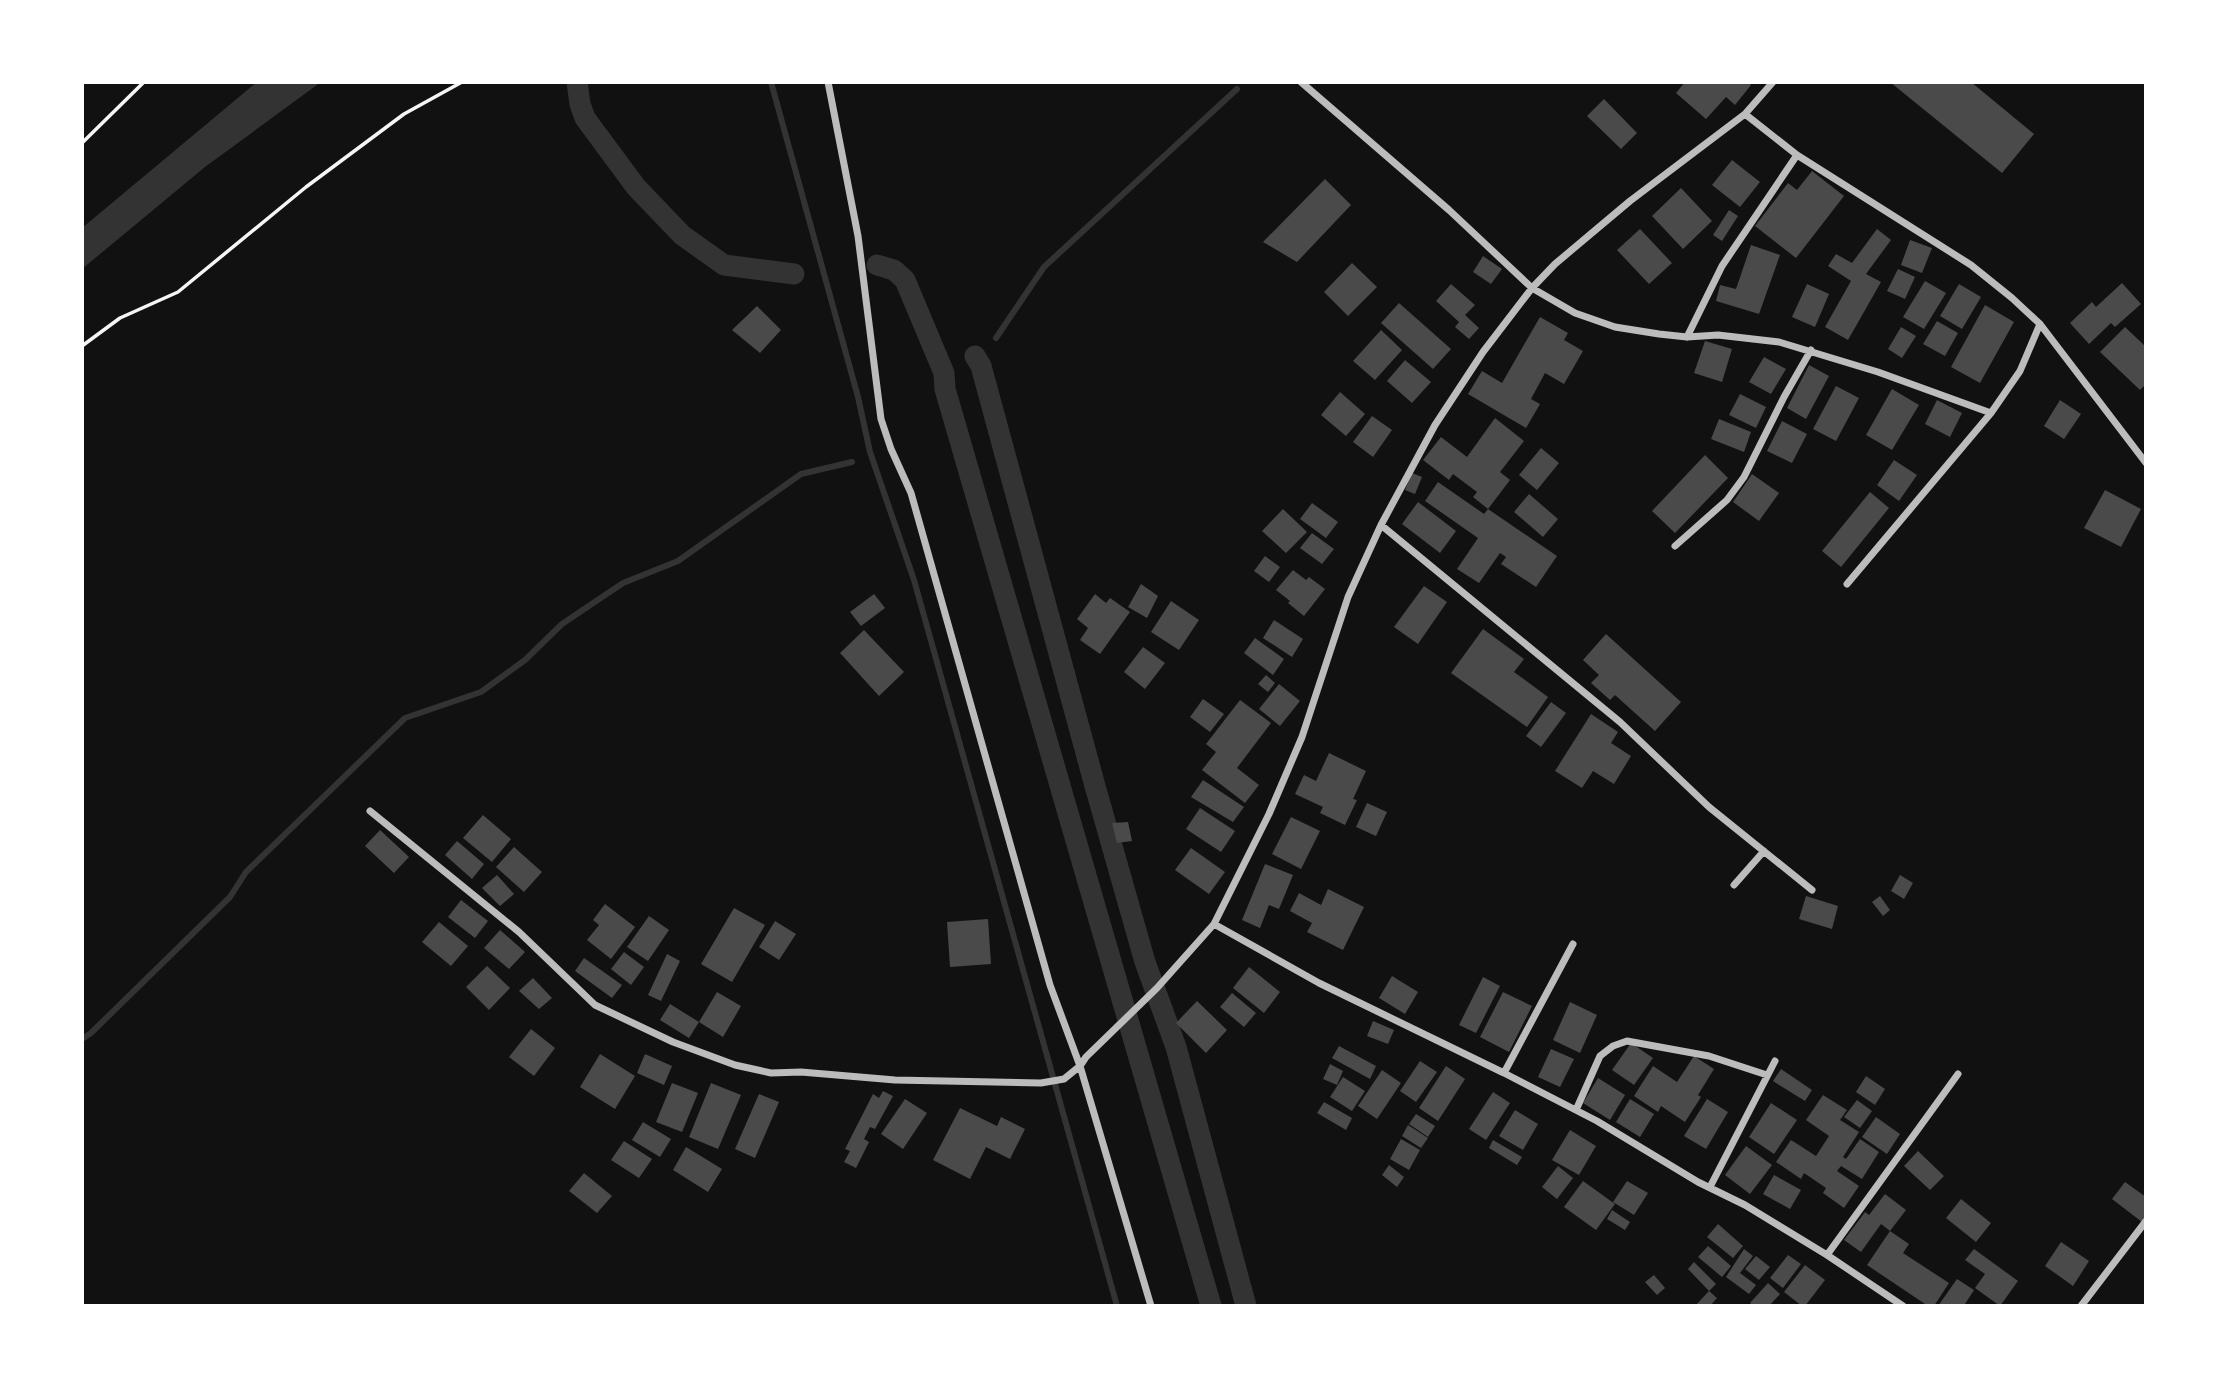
<svg xmlns="http://www.w3.org/2000/svg" width="2228" height="1388" viewBox="0 0 2228 1388" font-family="'Work Sans',sans-serif">
<style>
.water{fill:#333}
.lines{fill:none;stroke-linecap:round;stroke-linejoin:round}
.stream{stroke:#333;stroke-width:6}
.canal{stroke:#333;stroke-width:21}
.building{fill:#4a4a4a}
.path{stroke:#f5f5f5;stroke-width:3.5}
.minor{stroke:#bcbcbc;stroke-width:7}
</style>
<rect width="100%" height="100%" fill="#111"/>
<path class="water" d="M257,82H321L205,167L82,269V228Z"/>
<g class="lines">
<path class="stream" d="M771,82L858,397L870,452L914,580L1117,1306
M996,338L1044,267L1237,89
M82,1039L91,1033L230,897L246,872L405,718L481,692L525,660L562,624L623,583L678,561L801,474L852,462"/>
<path class="canal" d="M577,82L580,104L585,118L636,187L682,235L724,265L794,274
M877,265L894,270L905,280L944,373L945,389L1211,1306
M975,356L981,366L1095,786L1145,962L1176,1047L1246,1306"/>
</g>
<path class="building" d="M1685,82H1748L1751,85L1735,105L1726,97L1706,119L1676,93Z
M1890,82H1971L2034,134L2002,173Z
M1604,99L1637,133L1621,149L1587,116Z
M1732,160L1760,182L1740,207L1712,185Z
M1812,171L1844,196L1796,258L1755,226L1788,183L1797,190Z
M1325,179L1351,205L1297,262L1263,242Z
M1681,188L1712,221L1683,249L1652,216Z
M1729,210L1738,216L1722,241L1713,235Z
M1640,229L1672,263L1649,284L1617,250Z
M1877,229L1891,240L1866,274L1881,282L1848,340L1825,327L1851,281L1828,266L1836,254L1852,263Z
M1910,240L1932,248L1922,273L1901,265Z
M1751,245L1780,255L1759,314L1716,301L1720,285L1736,289Z
M1483,256L1502,269L1491,284L1473,272Z
M1352,263L1377,287L1348,316L1324,292Z
M1898,269L1915,277L1905,299L1887,291Z
M1925,281L1946,293L1924,329L1903,317Z
M2122,283L2141,304L2115,327L2111,323L2089,344L2070,323L2092,302L2096,307Z
M1451,284L1475,305L1465,315L1479,328L1469,339L1455,327L1459,322L1436,301Z
M1807,284L1829,294L1815,327L1792,317Z
M1959,284L1981,297L1962,329L1940,316Z
M1399,303L1451,349L1433,369L1381,323Z
M1985,305L2014,322L1980,383L1951,367Z
M757,306L781,330L760,353L732,330Z
M1540,317L1568,333L1564,340L1583,351L1564,384L1545,373L1531,399L1540,404L1526,428L1468,394L1482,371L1502,383Z
M1937,321L1958,333L1945,356L1923,344Z
M1901,327L1916,336L1902,358L1888,349Z
M2125,327L2146,347V384L2140,390L2100,352Z
M1381,330L1402,350L1375,380L1353,361Z
M1705,341L1732,349L1722,382L1694,373Z
M1764,357L1786,369L1771,394L1749,382Z
M1405,360L1431,382L1412,403L1387,381Z
M1809,365L1829,376L1806,419L1787,408Z
M1836,386L1859,398L1836,441L1813,429Z
M1892,389L1919,405L1892,450L1866,435Z
M1340,392L1365,414L1346,436L1321,415Z
M1740,394L1766,407L1756,428L1729,415Z
M1937,400L1962,413L1950,437L1925,424Z
M2060,400L2081,414L2064,439L2044,426Z
M1372,416L1392,430L1373,457L1353,442Z
M1495,418L1524,441L1500,472L1510,480L1488,509L1473,497L1477,492L1453,474L1449,480L1423,460L1441,437L1467,457Z
M1719,419L1751,432L1744,452L1711,439Z
M1782,421L1807,434L1792,463L1767,451Z
M1541,448L1559,463L1537,490L1519,475Z
M1705,455L1728,478L1675,533L1652,511Z
M1894,460L1917,475L1899,501L1877,485Z
M1412,473L1422,477L1415,494L1405,490Z
M1752,474L1779,493L1759,521L1733,502Z
M1438,482L1484,514L1488,509L1557,556L1536,587L1501,564L1506,557L1500,553L1479,583L1457,569L1478,538L1425,501Z
M2105,490L2141,509L2121,547L2084,528Z
M1870,492L1889,508L1841,567L1822,551Z
M1529,494L1558,519L1543,537L1514,512Z
M1418,502L1456,531L1440,553L1402,524Z
M1312,503L1338,522L1326,538L1300,519Z
M1283,509L1307,532L1286,553L1262,531Z
M1312,533L1334,549L1322,564L1300,548Z
M1265,556L1280,567L1269,582L1254,571Z
M1293,570L1306,580L1309,577L1325,589L1304,616L1288,603L1290,601L1276,590Z
M1141,584L1158,596L1147,618L1128,607Z
M1424,586L1447,602L1418,644L1394,627Z
M874,594L885,608L861,626L850,612Z
M1095,594L1106,603L1110,598L1130,612L1100,654L1080,640L1088,628L1077,619Z
M1171,601L1199,620L1179,650L1151,632Z
M1274,620L1303,639L1292,657L1263,638Z
M1483,629L1524,659L1514,672L1548,697L1527,727L1451,673Z
M864,630L904,672L879,696L840,653Z
M1606,634L1681,702L1655,731L1615,695L1610,700L1591,683L1599,675L1583,660Z
M1255,638L1284,659L1273,675L1244,653Z
M1143,647L1165,663L1145,689L1124,672Z
M1266,675L1275,683L1268,692L1258,684Z
M1279,684L1300,701L1280,726L1259,709Z
M1203,699L1224,714L1210,732L1190,717Z
M1240,700L1271,723L1237,768L1259,785L1245,803L1202,770L1216,752L1206,744Z
M1551,702L1566,713L1541,747L1526,736Z
M1591,714L1618,732L1611,743L1631,756L1614,784L1593,771L1582,788L1555,771Z
M1329,753L1366,771L1353,799L1357,800L1345,825L1320,813L1323,807L1295,794L1304,775L1316,781Z
M1203,780L1244,807L1233,822L1191,797Z
M1367,803L1387,812L1376,836L1356,827Z
M1200,808L1235,831L1221,852L1186,829Z
M483,815L511,839L492,862L463,838Z
M1291,817L1320,831L1301,869L1272,854Z
M1128,822L1132,841L1117,843L1112,823Z
M380,830L409,857L394,873L365,846Z
M457,841L484,864L472,879L445,855Z
M514,847L542,872L524,892L496,867Z
M1191,848L1225,872L1209,894L1175,870Z
M1265,864L1293,875L1279,909L1269,905L1260,928L1242,920Z
M497,875L514,894L500,906L482,888Z
M1900,875L1913,883L1904,899L1891,891Z
M1328,889L1364,907L1343,950L1307,932L1312,923L1290,911L1299,893L1321,905Z
M1806,896L1838,906L1832,929L1799,919Z
M1880,896L1890,910L1883,916L1872,902Z
M461,900L488,921L475,938L448,917Z
M605,904L635,927L611,959L587,940L599,925L593,920Z
M734,908L765,925L732,982L701,964Z
M649,916L669,930L648,961L627,947Z
M988,919L991,964L950,967L947,922Z
M775,921L796,934L779,960L759,947Z
M439,922L468,946L451,966L422,942Z
M500,930L525,952L509,969L484,948Z
M624,952L644,967L631,985L611,969Z
M667,954L680,961L661,1001L648,995Z
M584,958L622,985L612,998L575,971Z
M487,966L510,988L489,1010L466,987Z
M1249,967L1280,992L1264,1013L1233,988Z
M1392,976L1418,992L1405,1014L1379,998Z
M1483,977L1500,986L1476,1033L1459,1025Z
M533,978L552,998L539,1009L519,991Z
M717,992L741,1006L723,1037L699,1022Z
M1503,992L1532,1006L1509,1052L1480,1037Z
M1232,993L1256,1013L1244,1027L1220,1007Z
M1197,1001L1227,1030L1206,1053L1176,1023Z
M1570,1002L1597,1015L1580,1053L1553,1040Z
M670,1004L699,1022L689,1038L660,1020Z
M1373,1021L1394,1030L1388,1044L1367,1036Z
M531,1029L555,1048L534,1076L509,1057Z
M1631,1043L1653,1058L1634,1085L1612,1070Z
M1339,1046L1376,1066L1370,1079L1332,1058Z
M1551,1049L1574,1059L1560,1087L1538,1077Z
M600,1054L635,1076L615,1109L580,1087Z
M645,1054L672,1066L664,1085L637,1073Z
M1694,1056L1714,1069L1698,1095L1701,1097L1685,1122L1661,1106L1658,1112L1634,1096L1653,1066L1677,1082Z
M1420,1061L1437,1072L1416,1102L1400,1091Z
M1330,1064L1343,1071L1337,1085L1323,1079Z
M1446,1066L1465,1079L1438,1121L1419,1108Z
M1781,1069L1812,1090L1805,1101L1773,1081Z
M1382,1070L1401,1083L1377,1119L1358,1106Z
M1866,1076L1885,1089L1875,1105L1856,1092Z
M1343,1077L1365,1091L1352,1111L1330,1097Z
M1598,1078L1625,1095L1610,1120L1583,1103Z
M672,1083L698,1093L682,1132L656,1122Z
M711,1083L741,1095L718,1149L689,1137Z
M883,1091L893,1096L875,1129L870,1127L864,1139L869,1142L856,1168L844,1162L850,1151L845,1149L873,1094L879,1098Z
M1493,1092L1510,1103L1486,1140L1469,1129Z
M759,1094L779,1102L755,1158L735,1149Z
M1823,1095L1847,1110L1840,1120L1859,1132L1843,1157L1846,1159L1860,1139L1879,1152L1862,1179L1841,1166L1837,1171L1859,1186L1844,1208L1823,1193L1826,1188L1804,1173L1801,1179L1776,1162L1791,1140L1816,1156L1829,1136L1806,1120Z
M905,1099L927,1113L903,1149L881,1134Z
M1630,1099L1654,1114L1640,1137L1616,1122Z
M1707,1099L1728,1112L1706,1149L1684,1136Z
M1857,1100L1872,1111L1860,1128L1844,1117Z
M1324,1102L1352,1118L1346,1130L1317,1113Z
M1771,1103L1797,1120L1774,1154L1749,1137Z
M960,1108L997,1126L1001,1117L1025,1129L1010,1159L986,1147L970,1179L933,1160Z
M1515,1110L1538,1124L1523,1150L1499,1136Z
M1416,1114L1435,1126L1428,1137L1409,1124Z
M1876,1117L1900,1134L1887,1154L1862,1137Z
M643,1122L671,1139L660,1157L632,1140Z
M1408,1125L1428,1138L1421,1148L1402,1136Z
M1570,1130L1596,1146L1579,1175L1552,1160Z
M1401,1139L1420,1150L1409,1170L1390,1159Z
M1493,1140L1522,1157L1517,1165L1489,1148Z
M624,1141L652,1159L639,1178L611,1160Z
M1746,1146L1772,1165L1750,1194L1725,1175Z
M686,1147L722,1169L708,1192L673,1170Z
M1918,1151L1944,1176L1930,1190L1904,1166Z
M1389,1165L1404,1177L1397,1187L1382,1175Z
M1558,1166L1573,1178L1557,1199L1542,1187Z
M584,1173L612,1196L597,1213L569,1191Z
M1774,1175L1801,1190L1790,1209L1763,1194Z
M1583,1181L1615,1204L1596,1230L1564,1207Z
M1627,1181L1648,1193L1634,1215L1613,1202Z
M2125,1182L2146,1197V1217L2142,1222L2112,1199Z
M1885,1194L1906,1210L1890,1231L1881,1224L1861,1252L1844,1240L1865,1212L1869,1215Z
M1961,1199L1991,1223L1976,1242L1946,1218Z
M1612,1210L1630,1222L1625,1230L1607,1219Z
M1718,1224L1743,1246L1733,1258L1707,1237Z
M1890,1231L1909,1244L1903,1253L1949,1283L1934,1306H1928L1867,1265Z
M2061,1242L2089,1261L2073,1286L2045,1266Z
M1708,1246L1731,1266L1722,1277L1698,1257Z
M1744,1249L1753,1256L1740,1273L1756,1285L1749,1294L1726,1277Z
M1974,1249L2018,1281L2000,1306L1975,1288L1985,1274L1965,1260Z
M1788,1255L1801,1264L1783,1288L1770,1278Z
M1756,1256L1770,1267L1759,1280L1745,1269Z
M1694,1262L1716,1284L1709,1291L1688,1269Z
M1805,1265L1825,1280L1805,1306H1802L1784,1292Z
M1654,1275L1665,1288L1657,1295L1645,1282Z
M1957,1279L1974,1290L1965,1304L1968,1306H1938Z
M1768,1283L1780,1294L1769,1306H1753L1750,1303Z
M1709,1291L1717,1298L1710,1306H1695Z"/>
<g class="lines">
<path class="path" d="M82,143L144,82
M82,346L120,318L178,292L306,187L404,114L462,82"/>
<path class="minor" d="M828,82L858,236L881,419L891,449L911,493L1050,985L1080,1066L1151,1306
M1301,82L1449,210L1532,288L1575,313L1615,327L1659,334L1687,337L1718,335L1779,342L1878,372L1991,413
M1745,114L1797,155L1971,265L2012,298L2040,324L2146,463
M1687,337L1722,266L1797,155
M1381,525L1620,722L1709,807L1812,890
M1675,546L1727,500L1744,477L1784,397L1811,350
M1847,584L1991,413L2020,371L2040,324
M370,811L519,932L595,1005L673,1042L735,1065L771,1073L801,1072L895,1080L1041,1083L1064,1079L1080,1066L1086,1057L1157,988L1214,924L1269,814L1302,737L1348,597L1381,525L1435,425L1483,352L1532,288L1555,264L1630,201L1745,114L1773,82
M1734,885L1764,851
M1214,924L1319,983L1504,1073L1597,1121L1698,1182L1745,1205L1827,1255L1903,1306
M1504,1073L1573,944
M1576,1110L1600,1056L1613,1046L1627,1041L1709,1056L1767,1075
M1710,1187L1775,1061
M1827,1255L1958,1074
M2081,1306L2146,1221"/>
</g>
<rect width="2228" height="1388" fill="none" stroke="#ffffff" stroke-width="168"/>
</svg>
